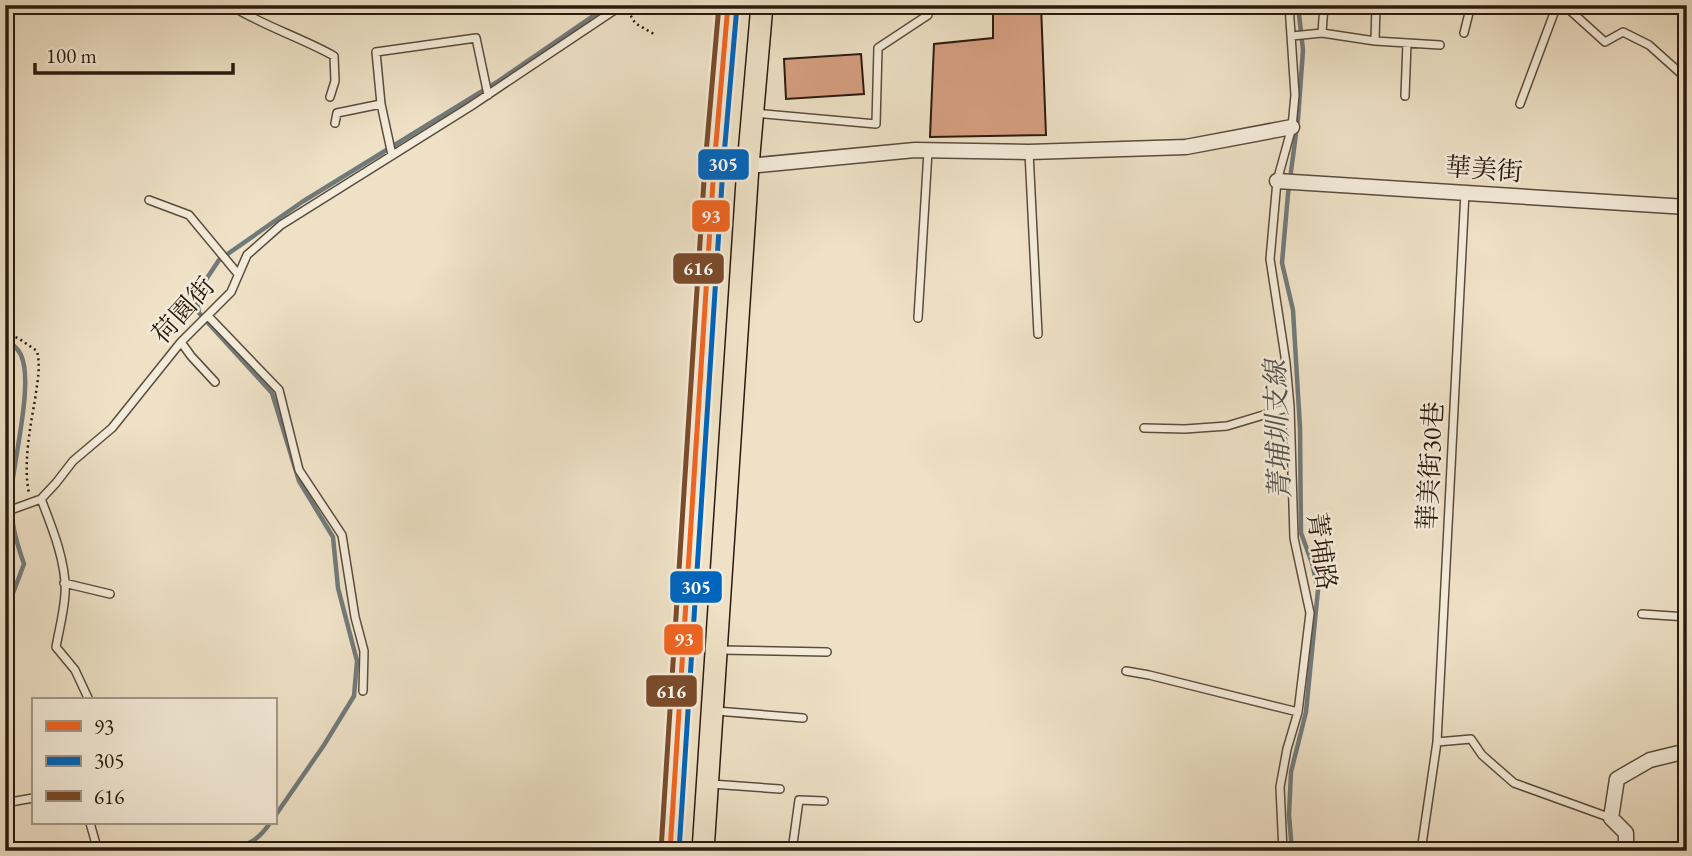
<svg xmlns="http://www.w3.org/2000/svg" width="1692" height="856" viewBox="0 0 1692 856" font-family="'EB Garamond','Noto Serif TC',serif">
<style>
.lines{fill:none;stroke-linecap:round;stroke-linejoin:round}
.stream{stroke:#717a7a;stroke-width:4.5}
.building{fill:#d69f81;stroke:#2a1a0f;stroke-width:2}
.service-casing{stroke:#5b4c3d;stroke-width:10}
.minor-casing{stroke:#5b4c3d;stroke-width:17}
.primary-casing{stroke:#2a1a0f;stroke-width:24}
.path{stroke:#2a1a0f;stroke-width:2.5;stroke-dasharray:2 3.5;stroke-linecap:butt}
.service{stroke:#f4ecda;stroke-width:7}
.minor{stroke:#f4ecda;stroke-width:14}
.primary{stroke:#eee1c6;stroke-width:21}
.bus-1-casing{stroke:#f4ecda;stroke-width:10}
.bus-2-casing{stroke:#f4ecda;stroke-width:10}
.bus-3-casing{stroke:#f4ecda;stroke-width:10}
.bus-1{stroke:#f26522;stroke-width:5}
.bus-2{stroke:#0065bd;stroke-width:5}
.bus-3{stroke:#7a4b2a;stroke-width:5}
.labels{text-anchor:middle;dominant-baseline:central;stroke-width:5;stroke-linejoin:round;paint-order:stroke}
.street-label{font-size:26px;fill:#2a1a0f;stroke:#f4ecda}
.water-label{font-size:28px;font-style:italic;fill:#53524d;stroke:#f4ecda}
.line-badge{stroke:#f4ecda;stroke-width:2.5}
.badge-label{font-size:19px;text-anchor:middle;font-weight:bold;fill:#fff}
</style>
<rect width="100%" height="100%" fill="#eee1c6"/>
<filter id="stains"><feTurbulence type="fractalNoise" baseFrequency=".00286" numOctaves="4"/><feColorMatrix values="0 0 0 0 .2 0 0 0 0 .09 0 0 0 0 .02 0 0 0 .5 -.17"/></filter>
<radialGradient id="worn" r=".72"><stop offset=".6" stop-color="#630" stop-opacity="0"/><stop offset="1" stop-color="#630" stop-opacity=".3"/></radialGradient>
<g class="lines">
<path class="stream" d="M5,341C12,343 18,349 21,355C34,383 13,462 11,495C10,520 16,541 24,564L10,601L5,606
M275,816L324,745L354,696L357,661L338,588L333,537L299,481L272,393L199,313L196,297L203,284L219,260L302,202L497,82L609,5
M221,851C245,845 255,845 270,823
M1292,851L1289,815L1291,772L1306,712L1318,590L1312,563L1301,533L1300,428L1293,310L1282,263L1288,194L1298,119L1303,50L1298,5"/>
</g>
<path class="building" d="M993,5H1041L1046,135L930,137L934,44L993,38Z
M861,54L864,94L786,99L784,59Z"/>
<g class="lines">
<defs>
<path id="service" d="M230,5C263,26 300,37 334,56L335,81L330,97
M1564,5L1605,42L1623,32L1649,45L1687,79
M1376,7L1400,5
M1322,33L1375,41L1440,45
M1464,33L1471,5
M1292,36L1322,33L1324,5
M1375,41L1376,5
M1405,96L1407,43
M1520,104L1557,5
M753,113L876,124L878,48L928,15V5
M335,123L337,113L381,104
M1029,152L1038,334
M392,155L381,104L376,52L476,38L488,95
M149,200L189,215L238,274
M208,316L279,390L299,470L342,535L355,617L364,651L363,691
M918,318L928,151
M181,342L191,356L215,382
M1144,428L1185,429L1227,426L1290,407
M41,499C52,527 67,564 65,594C64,612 59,630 56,647L75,670L89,700
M5,512L41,499L56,483L73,461L112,428L181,342L231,292L247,255L281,225L471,106L622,5
M64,583L110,594
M1642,614L1687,617
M720,650L827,652
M1126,671L1149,675L1298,712
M716,711L803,718
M1437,742L1471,739L1482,755L1514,783L1611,818
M711,784L780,789
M5,803L33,798
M90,823L98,851
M792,851L799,800L824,801
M1283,851L1280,787L1287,749L1298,712L1310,613L1294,538L1290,407L1286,363L1270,259L1277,181L1292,127L1295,95L1289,5
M1421,851L1437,742L1465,192"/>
<path id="minor" d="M714,166H748L915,150L1029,152L1186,147L1292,127
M1277,181L1687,207
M1626,851V833L1611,818L1617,779L1650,760L1687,751"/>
<path id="primary" d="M670,851L714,166L728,5
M703,851L748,166L762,5"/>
</defs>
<use href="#service" class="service-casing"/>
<use href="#minor" class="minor-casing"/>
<use href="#primary" class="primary-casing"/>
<path class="path" d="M628,11L635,23L654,34
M5,334L18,338L37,351C41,368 37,383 35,400C30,427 23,466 29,493"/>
<use href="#service" class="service"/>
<use href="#minor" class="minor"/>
<use href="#primary" class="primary"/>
<defs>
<path id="bus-1" d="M670,851L714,166L728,5"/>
<path id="bus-2" d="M679,851L723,167L737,6"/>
<path id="bus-3" d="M661,850L705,165L719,5"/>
</defs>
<use href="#bus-1" class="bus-1-casing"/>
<use href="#bus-2" class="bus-2-casing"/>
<use href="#bus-3" class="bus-3-casing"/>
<use href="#bus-1" class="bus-1"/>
<use href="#bus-2" class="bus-2"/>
<use href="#bus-3" class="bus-3"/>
</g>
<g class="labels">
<g class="street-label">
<text transform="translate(1484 169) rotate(4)">華美街</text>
<text transform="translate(183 310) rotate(-48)">荷園街</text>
<text transform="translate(1430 466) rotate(-87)">華美街30巷</text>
<text transform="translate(1322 551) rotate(82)">菁埔路</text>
</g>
<g class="water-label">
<text transform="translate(1277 430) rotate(-92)">菁埔圳支線</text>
</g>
</g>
<g class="line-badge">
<rect x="697" y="148" width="53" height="33" rx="7" fill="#0065bd"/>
<rect x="691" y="199" width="40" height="34" rx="7" fill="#f26522"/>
<rect x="672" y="252" width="53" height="33" rx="7" fill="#7a4b2a"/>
<rect x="669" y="570" width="54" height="34" rx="7" fill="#0065bd"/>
<rect x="663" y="623" width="41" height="33" rx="7" fill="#f26522"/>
<rect x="645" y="674" width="53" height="34" rx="7" fill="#7a4b2a"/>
</g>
<g class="badge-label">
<text x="723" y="171">305</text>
<text x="711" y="223">93</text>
<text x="698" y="275">616</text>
<text x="696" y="594">305</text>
<text x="684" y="646">93</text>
<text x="671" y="698">616</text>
</g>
<rect width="1692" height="856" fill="none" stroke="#eee1c6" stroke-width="28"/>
<rect x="7" y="7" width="1678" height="842" fill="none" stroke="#2a1a0f" stroke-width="3.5"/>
<rect x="14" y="14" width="1664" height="828" fill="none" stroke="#2a1a0f" stroke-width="2"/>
<rect x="32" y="698" width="245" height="126" fill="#f4ecda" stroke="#a39889" stroke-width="2"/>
<rect x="46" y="721" width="35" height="10" fill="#f26522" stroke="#a39889" stroke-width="2"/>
<text x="94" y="734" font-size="21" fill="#2a1a0f">93</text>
<rect x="46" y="756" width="35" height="10" fill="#0065bd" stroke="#a39889" stroke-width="2"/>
<text x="94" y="768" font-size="21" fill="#2a1a0f">305</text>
<rect x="46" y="791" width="35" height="10" fill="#7a4b2a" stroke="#a39889" stroke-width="2"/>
<text x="94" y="804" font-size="21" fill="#2a1a0f">616</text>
<path d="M35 63v10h198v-10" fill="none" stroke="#2a1a0f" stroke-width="3.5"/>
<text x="46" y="63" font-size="21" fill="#2a1a0f" stroke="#f4ecda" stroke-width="5" paint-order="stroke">100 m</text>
<rect width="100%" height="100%" filter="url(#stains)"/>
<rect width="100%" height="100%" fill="url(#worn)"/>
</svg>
